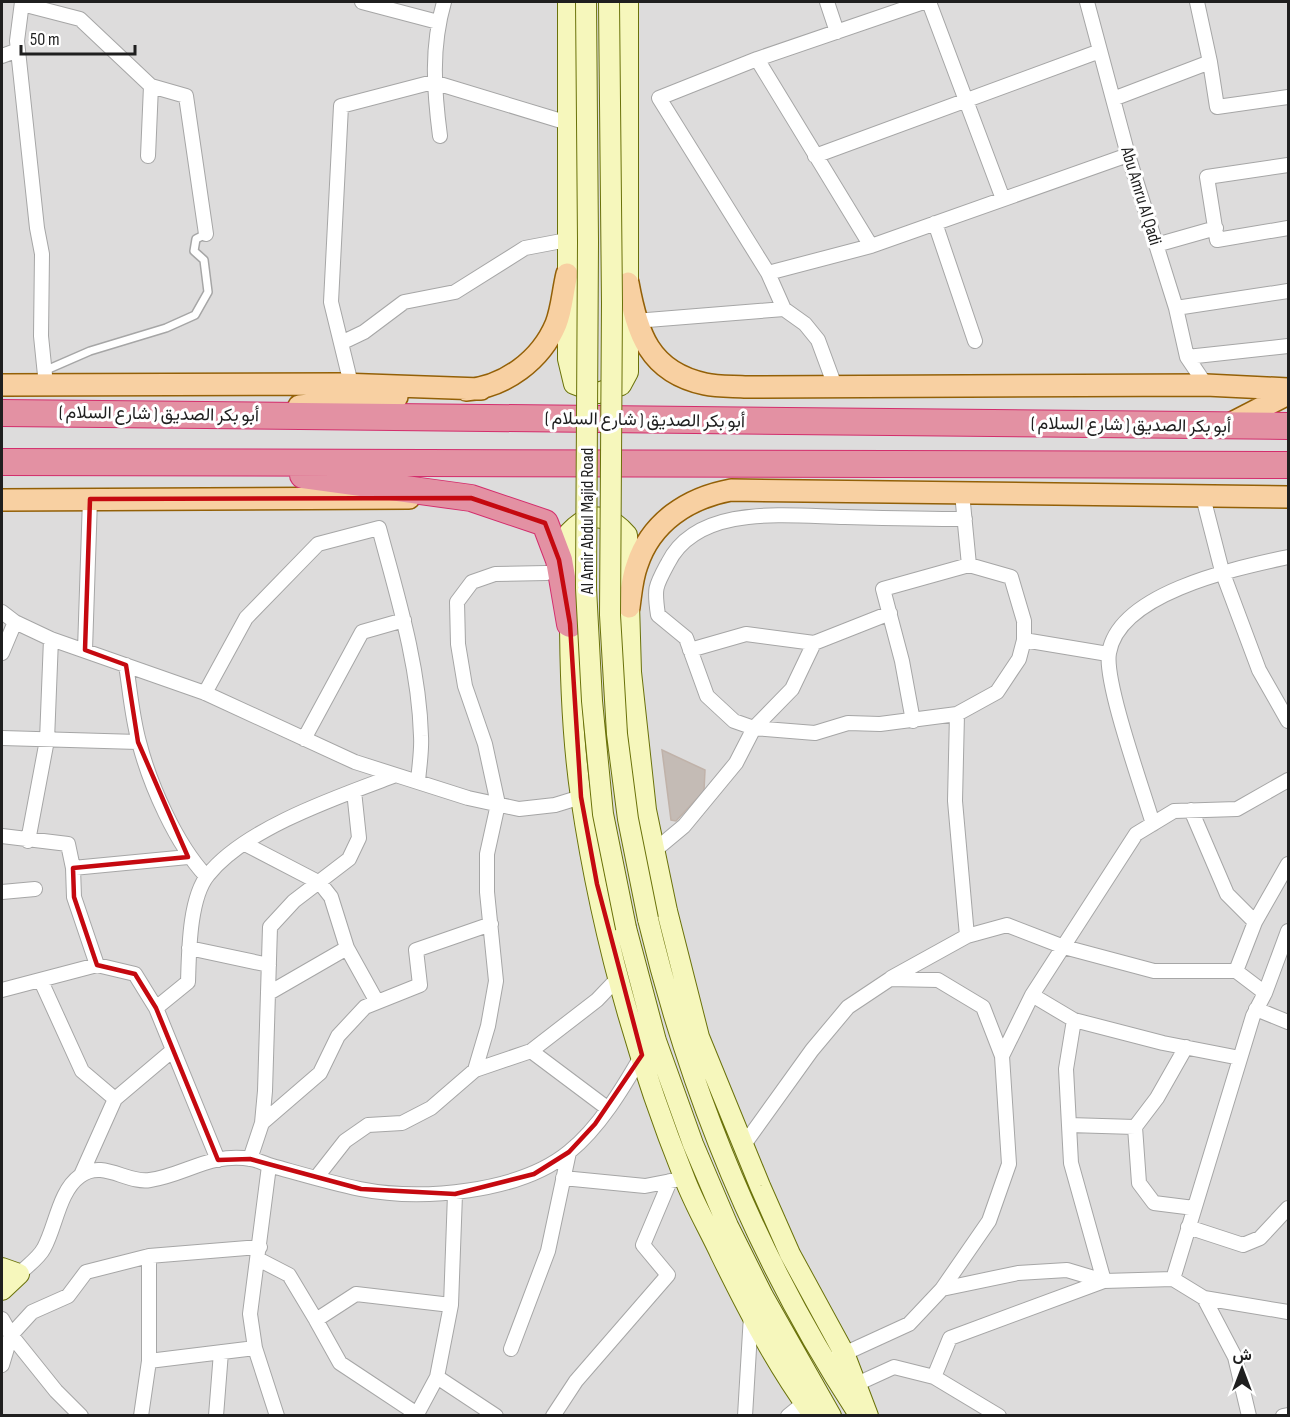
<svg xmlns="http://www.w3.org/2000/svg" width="1290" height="1417" viewBox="0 0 1290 1417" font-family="'Sofia Sans Condensed',Vazirmatn,sans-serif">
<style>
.residential{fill:#dddcdc}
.building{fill:#c4bbb5;stroke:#c0b2a9;stroke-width:1.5}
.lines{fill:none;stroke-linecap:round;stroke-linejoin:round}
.lane-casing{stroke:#a6a6a6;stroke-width:10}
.street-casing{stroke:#a6a6a6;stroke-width:16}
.secondary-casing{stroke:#6a720a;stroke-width:22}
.primary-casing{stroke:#936007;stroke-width:24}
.highway-casing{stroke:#d32d6c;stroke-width:28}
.lane{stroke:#fff;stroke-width:7}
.street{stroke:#fff;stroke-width:14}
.secondary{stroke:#f6f7bc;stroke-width:20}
.primary{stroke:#f8d0a2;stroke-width:21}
.highway{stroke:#e391a3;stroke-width:26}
.secondary-bridge-casing{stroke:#6a720a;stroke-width:22;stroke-linecap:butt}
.secondary-bridge{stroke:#f6f7bc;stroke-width:20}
.marked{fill:none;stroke:#c50910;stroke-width:4.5;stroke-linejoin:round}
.labels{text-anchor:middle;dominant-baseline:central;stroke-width:6;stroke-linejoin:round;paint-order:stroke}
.street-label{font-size:18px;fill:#1f1f1f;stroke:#fff}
</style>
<rect width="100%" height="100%" fill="#efece6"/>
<path class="residential" d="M2,2H1288V1415H2Z"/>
<path class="building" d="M662,750L705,770L704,791L676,821L671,820Z"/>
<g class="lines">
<defs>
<path id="lane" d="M44,371L90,351L166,328L195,315L208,292L204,260L194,251L196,239L206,234"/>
<path id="street" d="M22,2L17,41L37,228L42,254L41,336L46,385
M362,2L438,22
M827,2L837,32
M929,2L1003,199
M1087,2L1128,155L1176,308L1187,357L1206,385
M22,4L80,19L151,86L186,96L206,234
M2,56L18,50
M757,59L871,246
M1210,62L1217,107L1288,97
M1113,99L1210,62L1197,2
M440,136C434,90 431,47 444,2
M148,156L151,86
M815,156L1100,51
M1288,165L1207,177L1217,240L1288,228
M935,223L975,341
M1156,245L1216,228
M768,273L871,246L1128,155
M1176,308L1288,291
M635,321L784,309
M341,343L364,332L404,302L455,292L525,248L567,240
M1187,357L1288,346
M351,384L331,302L341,106L433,82L568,123
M835,386L818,340L805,324L784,309L768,273L659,98L757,59L924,2
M962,493L969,565L1011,577L1024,621V640L1019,659L997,692L957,714L880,724L848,723L815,733L754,728L734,721L707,696L686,638L658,615C654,588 655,587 668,563C698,503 789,516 845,517C885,518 925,519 965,519
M1203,497L1222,571L1259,670L1288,721
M2,612L15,622L51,639L205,693L355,762L468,798L519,809L555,805L581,797
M1024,640L1108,654
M85,650L90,499
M690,650L746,634L814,643L890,613
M2,653L15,622
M126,665C130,690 132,717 139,742C150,785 176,844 206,876
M205,693L246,618L318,544L379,528C397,595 419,665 421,736C422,751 419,767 418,782
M957,714L955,801L967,936
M913,721L902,661L883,589L969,565
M2,738L138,742
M304,739L362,632L404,620
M1191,810L1227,894L1255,922
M1153,824C1143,790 1104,682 1109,653C1119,592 1238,568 1288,557
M2,836L68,844L73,868L188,857
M28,841L47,740L51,639
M245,844L320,883L331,897L347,948L377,1002
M654,851L684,826L736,763L754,728L792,689L814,643
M73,868L74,897L97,965
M2,892L35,889
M189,948L269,965
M891,978L967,936L1007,925L1064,947L1154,971H1236
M41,981L82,1071L115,1099
M2,990L97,965L135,974L156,1008L218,1160
M269,993L347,948
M1265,993L1236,971L1255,922L1288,864
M1032,995L1074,1020L1163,1043L1240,1058
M156,1008L188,982C189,953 189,898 208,875C245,828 340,796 396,775
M1256,1009L1288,1022
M1074,1020L1066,1069L1071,1163L1104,1281
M1186,1047L1157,1098L1135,1127L1139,1183L1154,1203L1194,1208
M531,1051L607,1108
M1002,1056L1032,995L1136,834L1174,811L1237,809L1288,780
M475,1070L488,1026L496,981L487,892V854L498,804L485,744L465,686L458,644L457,602L472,582L495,574L547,573
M262,1123L320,1073L338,1036L365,1007L420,985L416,950L491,924
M1069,1125L1135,1127
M743,1146L812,1050L848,1007L890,979L938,980L983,1007L1002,1056L1009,1164L989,1221L942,1289L909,1324L837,1357
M250,1159L262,1123L265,1091L270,927L294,901L349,859L359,838L354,791
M269,1166L250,1314L255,1348L277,1416
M81,1175L115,1099L173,1050
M316,1178L345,1141L368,1125L402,1123L431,1108L475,1070L531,1051L597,1000L619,977
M563,1178L645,1186L676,1180
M1188,1227L1243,1245L1260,1238L1288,1208
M258,1259L289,1275L316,1320L356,1294L451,1305
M19,1274C27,1266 39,1258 44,1248C56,1226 59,1191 80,1176C103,1159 127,1184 150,1180C185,1175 211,1152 251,1159C258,1160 265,1164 272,1166C301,1174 331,1183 360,1189C421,1201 519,1193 569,1152C599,1128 623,1088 642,1055
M1173,1279L1253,1016L1265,993L1288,931
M942,1289L1018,1273L1067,1270L1104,1281
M1204,1298L1288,1312
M2,1319L11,1335L2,1365
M316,1320L340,1363L417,1414
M511,1349L548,1251L569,1152
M149,1361L255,1348
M437,1377L496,1416
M934,1377L950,1338L1104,1281L1173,1279L1204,1298L1235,1357L1249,1416
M848,1388L894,1367L934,1377L999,1416
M81,1416L56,1391L11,1335L32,1312L68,1296L86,1272L149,1256L260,1247
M141,1416L149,1361V1256
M216,1416L221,1352
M416,1416L437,1377L451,1305L455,1194
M553,1416L576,1381L668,1275L643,1245L670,1181
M745,1416L751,1315
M788,1416L804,1403
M1283,1416L1288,1415"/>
<path id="secondary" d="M568,2V359L574,384L598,393L621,385L628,372V2
M569,577V533C589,511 608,513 627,535L631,672L646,810L667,911L699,1037L760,1186L790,1254L844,1353L868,1416
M570,612C570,674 572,736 581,797C600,926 636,1057 684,1177C694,1204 709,1229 721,1255C748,1310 777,1366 814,1416
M648,919C690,1094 759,1262 858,1413
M626,928L656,1041L693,1144L728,1226L763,1296L831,1416
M2,1268L19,1274L2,1290"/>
<path id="primary" d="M628,283C637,333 649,372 705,384C718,387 734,386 747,387L1206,385L1288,389
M2,385L340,384L481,389
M466,390C505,387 541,360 556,324C562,309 563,290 567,274
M299,406L397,397
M1226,426L1288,394
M2,500L409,498
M629,607C631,593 632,578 637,565C651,522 688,498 731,490L1288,497"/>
<path id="highway" d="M2,413L1288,426
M2,462L1288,465
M303,475L471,498L545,523L559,560L570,624"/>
</defs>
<use href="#lane" class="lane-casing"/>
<use href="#street" class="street-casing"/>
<use href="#secondary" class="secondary-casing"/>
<use href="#primary" class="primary-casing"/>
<use href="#highway" class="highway-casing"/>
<use href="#lane" class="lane"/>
<use href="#street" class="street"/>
<use href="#secondary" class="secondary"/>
<use href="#primary" class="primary"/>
<use href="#highway" class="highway"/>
<defs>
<path id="secondary-bridge" d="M586,2L588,242L586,588L592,701L603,814L626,928
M609,2L612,303L610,615L617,734L628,819L648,919"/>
</defs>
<use href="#secondary-bridge" class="secondary-bridge-casing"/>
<use href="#secondary-bridge" class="secondary-bridge"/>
</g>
<path class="marked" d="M471,498L545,523L559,560L570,624L581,797L597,884L642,1055L595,1124L569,1152L534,1174L455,1194L361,1189L250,1159L218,1160L156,1008L135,974L97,965L74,897L73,868L188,857L138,742L126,665L85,650L90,499Z"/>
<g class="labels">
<g class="street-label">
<text transform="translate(1141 196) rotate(73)">Abu Amru Al Qadi</text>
<text transform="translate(159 414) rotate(1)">( شارع السلام ) أبو بكر الصديق</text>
<text transform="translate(645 420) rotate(1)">( شارع السلام ) أبو بكر الصديق</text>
<text transform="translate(1131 425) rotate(1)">( شارع السلام ) أبو بكر الصديق</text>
<text transform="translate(587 521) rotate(-90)">Al Amir Abdul Majid Road</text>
</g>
</g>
<rect width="1290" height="1417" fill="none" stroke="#1f1f1f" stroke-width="6"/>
<g transform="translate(1242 1369)" stroke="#ffffff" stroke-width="4.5" paint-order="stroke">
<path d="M0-4.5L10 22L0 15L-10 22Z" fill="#1f1f1f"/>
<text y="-9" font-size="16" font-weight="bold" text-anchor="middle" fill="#1f1f1f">ش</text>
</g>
<path d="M21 45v9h114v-9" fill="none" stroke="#1f1f1f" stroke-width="3"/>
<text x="30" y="45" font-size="18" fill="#1f1f1f" stroke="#ffffff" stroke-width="4.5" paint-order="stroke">50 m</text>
</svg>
